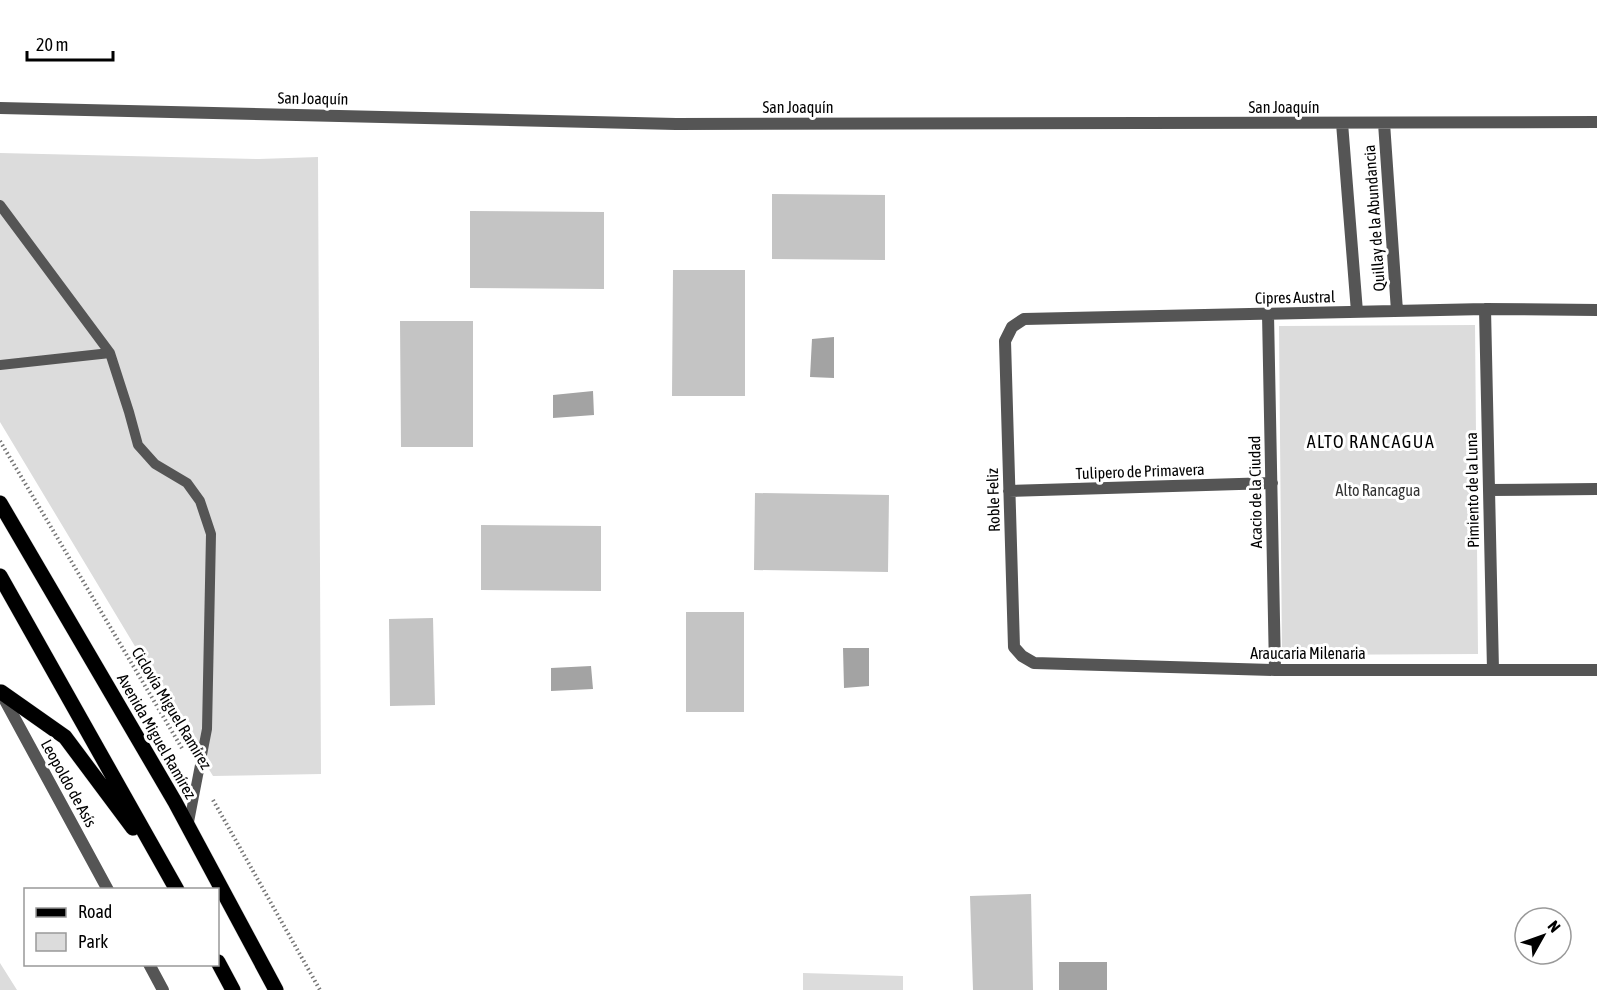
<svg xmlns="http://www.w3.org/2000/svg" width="1597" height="990" viewBox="0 0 1597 990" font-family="'Asap Condensed',sans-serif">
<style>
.green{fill:#dcdcdc}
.water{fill:#a3a3a3}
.building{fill:#c4c4c4}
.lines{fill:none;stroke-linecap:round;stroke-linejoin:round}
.primary-casing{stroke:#dbdbdb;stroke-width:16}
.path{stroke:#777;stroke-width:4;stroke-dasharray:1.5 3;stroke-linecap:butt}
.lane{stroke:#555;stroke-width:10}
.street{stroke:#555;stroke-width:12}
.primary{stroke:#000;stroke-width:15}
.labels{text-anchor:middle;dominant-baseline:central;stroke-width:6;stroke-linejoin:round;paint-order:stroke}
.street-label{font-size:16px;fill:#000;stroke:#fff}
.park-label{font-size:16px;fill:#333;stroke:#fff}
.neighbourhood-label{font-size:18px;letter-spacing:1.5px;fill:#000;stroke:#fff}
</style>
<rect width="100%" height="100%" fill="#fff"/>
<path class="green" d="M0,153L259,159L318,157L321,774L213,776L0,422Z
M1475,325L1478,654L1282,655L1279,326Z
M0,963L17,990H0Z
M803,973L903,976V990H803Z"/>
<path class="water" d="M834,337V378L810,377L812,339Z
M593,391L594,415L553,418V395Z
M869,648V686L844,688L843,648Z
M591,666L593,689L551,691V668Z
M1059,962H1107V990H1059Z"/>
<path class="building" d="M772,194L885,195V260L772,259Z
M470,211L604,212V289L470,288Z
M673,270H745V396H672Z
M400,321H473V447H401Z
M755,493L889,495L888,572L754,570Z
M481,525L601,526V591L481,590Z
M686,612H744V712H686Z
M433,618L435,705L390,706L389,619Z
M1031,894L1033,990H973L970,896Z"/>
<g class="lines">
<defs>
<path id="primary" d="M0,503L175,802L276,990
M0,576L177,890
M1,692L65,737L133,828
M218,962L233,990"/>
</defs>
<use href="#primary" class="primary-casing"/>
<path class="path" d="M0,441L183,750
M213,800L320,990"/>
<path class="lane" d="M0,205L110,353L129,412L138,445L155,464L187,483L200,501L211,534L207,729L188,827
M0,365L110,353"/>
<path class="street" d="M0,108L676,124L1597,122
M1342,123L1357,312
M1384,123L1397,311
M1485,309L1493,670
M1597,310L1485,309L1024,319L1012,327L1005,341L1014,647L1022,656L1034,663L1275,670H1597
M1268,314L1275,670
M1489,490L1597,489
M1009,491L1272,483
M1,693L108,890
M149,964L163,990"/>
<use href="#primary" class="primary"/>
</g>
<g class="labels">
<g class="street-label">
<text transform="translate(313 98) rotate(1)">San Joaquín</text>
<text x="798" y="107">San Joaquín</text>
<text x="1284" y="107">San Joaquín</text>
<text transform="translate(1374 218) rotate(-94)">Quillay de la Abundancia</text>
<text transform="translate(1295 297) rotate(-1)">Cipres Austral</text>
<text transform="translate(1140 471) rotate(-2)">Tulipero de Primavera</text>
<text transform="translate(1472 490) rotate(-91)">Pimiento de la Luna</text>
<text transform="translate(1255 492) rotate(-91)">Acacio de la Ciudad</text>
<text transform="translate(993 500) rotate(-92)">Roble Feliz</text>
<text x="1308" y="653">Araucaria Milenaria</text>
<text transform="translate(172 708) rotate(59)">Ciclovía Miguel Ramírez</text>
<text transform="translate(157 736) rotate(60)">Avenida Miguel Ramírez</text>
<text transform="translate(69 783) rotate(61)">Leopoldo de Asís</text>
</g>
<g class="park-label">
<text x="1378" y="490">Alto Rancagua</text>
</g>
<g class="neighbourhood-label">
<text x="1371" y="441">ALTO RANCAGUA</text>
</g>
</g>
<rect x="24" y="888" width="195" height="78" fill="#ffffff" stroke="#999999" stroke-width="1.5"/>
<rect x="36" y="908" width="30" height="9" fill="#000000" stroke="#999999" stroke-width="1.5"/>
<text x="78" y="918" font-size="18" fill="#000000">Road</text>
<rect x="36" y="933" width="30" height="18" fill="#dcdcdc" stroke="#999999" stroke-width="1.5"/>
<text x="78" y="948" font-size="18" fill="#000000">Park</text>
<g transform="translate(1543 936) rotate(50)"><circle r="28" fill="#ffffff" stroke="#999999" stroke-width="1.5"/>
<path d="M0-4.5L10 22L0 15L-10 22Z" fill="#000000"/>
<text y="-9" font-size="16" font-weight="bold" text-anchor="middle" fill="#000000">N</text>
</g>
<path d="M27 51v9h86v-9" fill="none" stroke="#000000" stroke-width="3"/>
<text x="36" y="51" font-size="18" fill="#000000" stroke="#ffffff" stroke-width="4.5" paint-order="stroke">20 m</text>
</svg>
